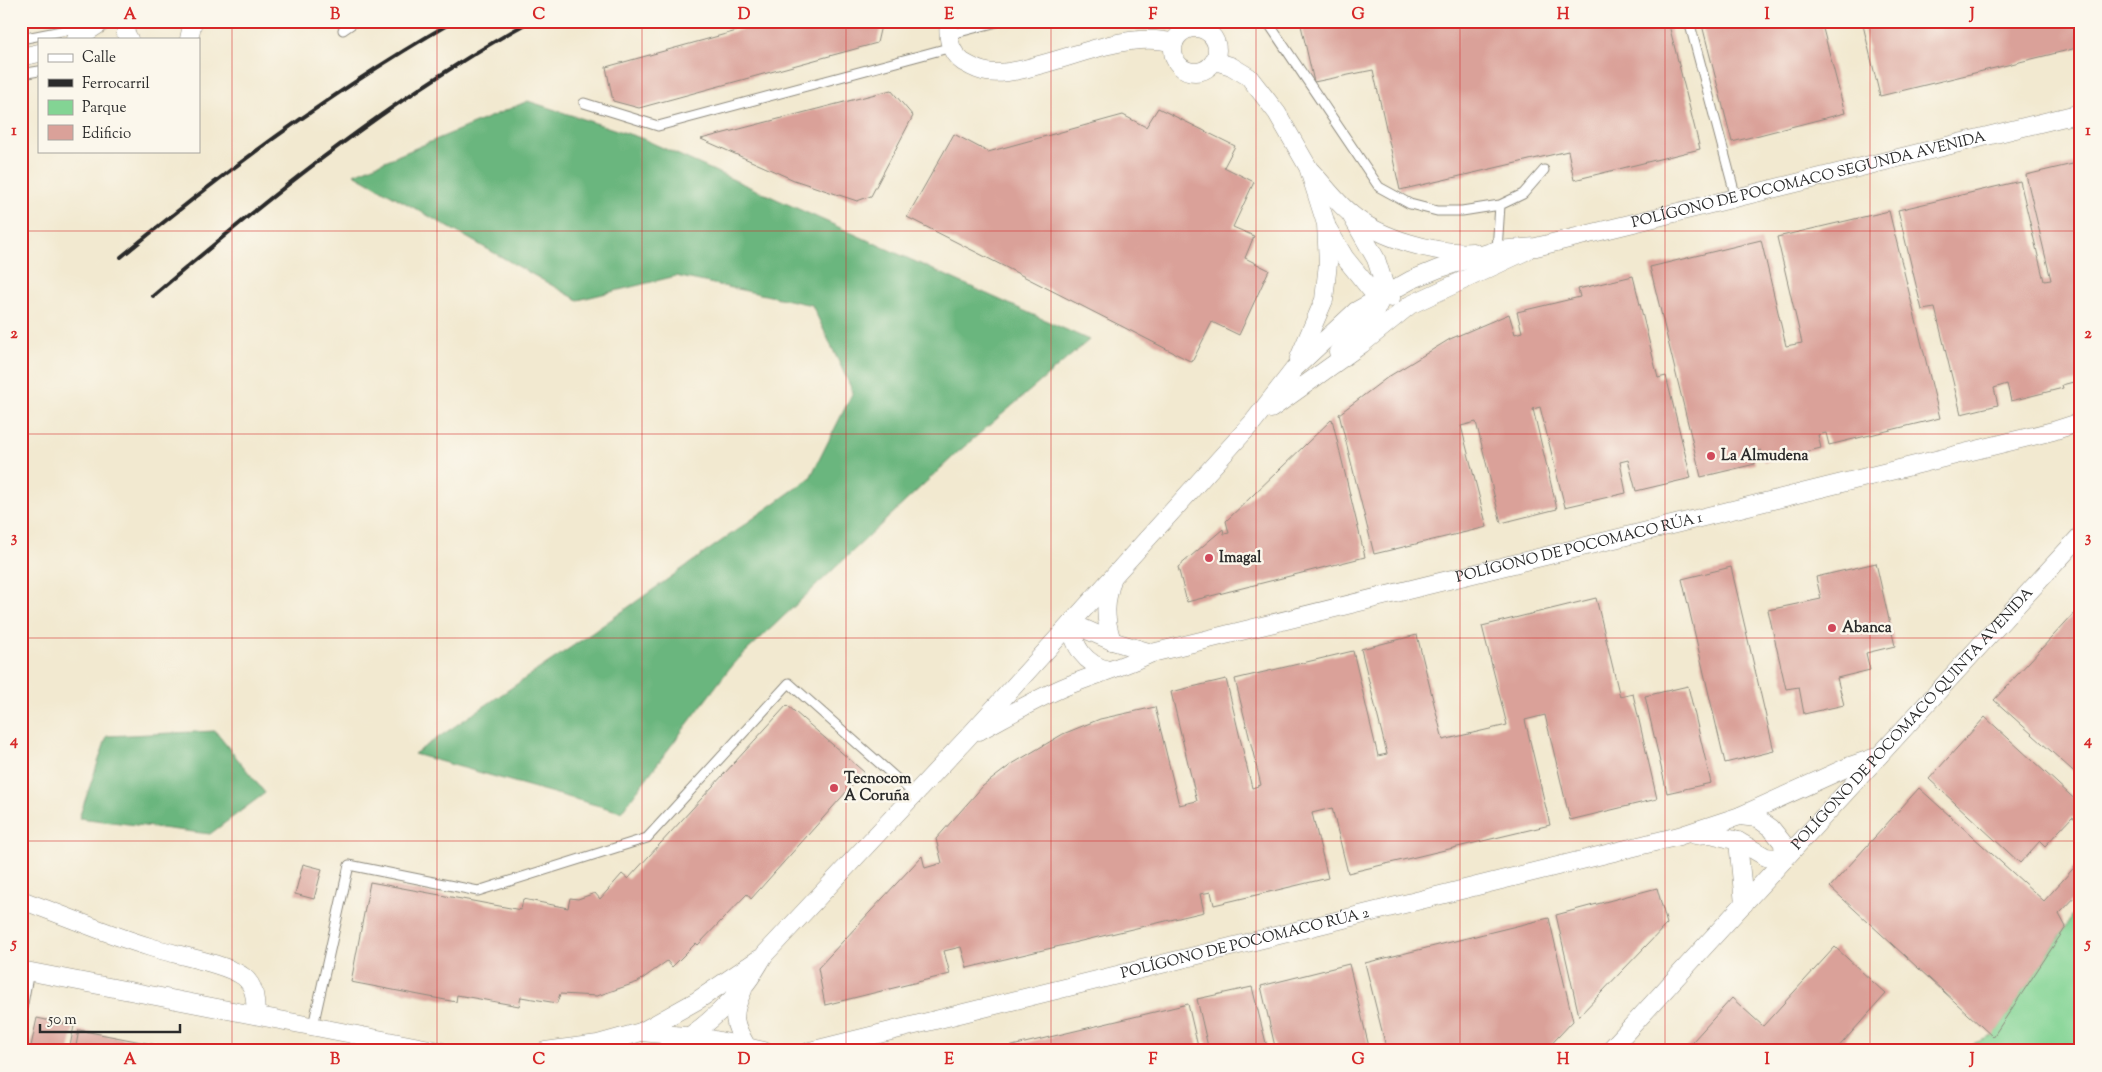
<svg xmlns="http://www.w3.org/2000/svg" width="2102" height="1072" viewBox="0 0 2102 1072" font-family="'Sorts Mill Goudy',serif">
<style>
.green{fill:#83d494;stroke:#578060}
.forest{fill:#6ab67e;stroke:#4a7054}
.building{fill:#daa199}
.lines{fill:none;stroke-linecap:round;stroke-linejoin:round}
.service-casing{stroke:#8e8a7e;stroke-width:11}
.minor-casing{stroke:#8e8a7e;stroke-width:19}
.service{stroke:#fff;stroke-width:9}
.minor{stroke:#fff;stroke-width:18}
.rail{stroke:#2b2b2b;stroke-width:4}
.grid{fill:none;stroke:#d62828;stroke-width:1;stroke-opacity:0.55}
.poi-dot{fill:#d1495b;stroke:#fbf7ec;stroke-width:2}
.labels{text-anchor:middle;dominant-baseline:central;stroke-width:5;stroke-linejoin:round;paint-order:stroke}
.street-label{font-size:15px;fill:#2b2b2b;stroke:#fbf7ec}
.poi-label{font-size:15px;font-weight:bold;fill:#2b2b2b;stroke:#fbf7ec;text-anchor:start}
.neatline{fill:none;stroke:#d62828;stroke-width:2}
.grid-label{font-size:16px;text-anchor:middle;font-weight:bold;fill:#d62828}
</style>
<rect width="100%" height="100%" fill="#fbf7ec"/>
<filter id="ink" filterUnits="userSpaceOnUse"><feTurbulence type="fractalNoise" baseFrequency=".02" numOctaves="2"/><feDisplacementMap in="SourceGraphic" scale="10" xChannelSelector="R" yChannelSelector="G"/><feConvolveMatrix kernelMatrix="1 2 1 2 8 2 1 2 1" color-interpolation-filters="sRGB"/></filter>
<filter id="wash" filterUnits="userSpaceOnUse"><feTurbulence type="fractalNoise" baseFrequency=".0096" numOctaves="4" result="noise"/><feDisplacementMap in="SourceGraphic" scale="20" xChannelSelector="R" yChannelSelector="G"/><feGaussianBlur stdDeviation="1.12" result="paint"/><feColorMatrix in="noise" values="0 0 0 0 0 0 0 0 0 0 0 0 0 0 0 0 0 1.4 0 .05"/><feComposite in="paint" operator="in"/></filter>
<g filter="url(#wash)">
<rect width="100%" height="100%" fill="#f2e9d0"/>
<path class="green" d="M2081,897V1051H1954L1993,1036L2066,927Z"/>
<path class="forest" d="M528,101L641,138L1089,340L958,452L732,665L621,812L414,754L592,633L810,478L853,392L812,305L676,276L578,300L354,174Z
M215,731L265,793L210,834L79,818L107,736Z"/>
<g id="blocks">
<path class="building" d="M773,21H882L877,43L639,108L613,101L606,67Z
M1300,21H1668L1700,149L1574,180L1568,151L1400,190L1373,70L1314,82Z
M1701,21H1821L1845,113L1732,142Z
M1862,21H2081V47L1880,96Z
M891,90L913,116L871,196L857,201L794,180L701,139Z
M1158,108L1235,146L1224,167L1254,182L1233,227L1254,236L1245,258L1269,270L1239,335L1212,322L1192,362L907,217L954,134L988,152L1123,115L1146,127Z
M2081,162V380L2062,385L2063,388L2011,401L2007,384L1994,388L1998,405L1961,414L1935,308L1922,310L1898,210L2020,181L2044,281L2051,280L2026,175Z
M1889,211L1940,418L1829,445L1826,433L1818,435L1821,448L1764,462L1761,450L1753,453L1755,464L1701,477L1650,267L1761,240L1786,346L1802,343L1777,237Z
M1633,276L1658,378L1666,376L1691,478L1636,491L1628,460L1620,462L1626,493L1565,507L1540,407L1533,409L1557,509L1501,523L1476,422L1461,426L1487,527L1374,554L1339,414L1388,377L1450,339L1509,314L1515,334L1522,332L1517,312L1580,297L1578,289Z
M1332,419L1365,557L1187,602L1178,567L1223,529L1224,534L1229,533L1226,521Z
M1876,563L1895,646L1866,653L1870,670L1837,678L1844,705L1804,714L1799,687L1786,689L1768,610L1821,599L1816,577Z
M1731,567L1774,751L1725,763L1682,579Z
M1596,598L1620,697L1633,694L1657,799L1570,820L1545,715L1525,720L1550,825L1348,873L1332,808L1312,813L1328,878L1214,905L1211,892L1200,894L1204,912L967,968L961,947L944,951L950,974L825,1005L818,968L922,856L925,868L942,863L936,839L983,786L1012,764L1063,734L1100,719L1155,707L1179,805L1197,801L1171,692L1226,679L1252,788L1261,785L1235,679L1353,651L1378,756L1387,754L1361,649L1417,635L1443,740L1507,725L1482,626Z
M2076,611L2081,615V778L1994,700Z
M1688,686L1711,783L1667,793L1645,696Z
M787,705L864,772L751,899L747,894L698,945L696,943L672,967L667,961L638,982L597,996L560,994L557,1003L521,997L519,1006L457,995L456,1002L351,982L370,882L521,910L523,899L568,908L570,898L578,899L595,893L600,899L622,874L628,879Z
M1985,717L2081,805V814L2076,819L2072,817L2045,846L2040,841L2020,863L1929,779Z
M1919,788L2044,901L2081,860V891L2059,914L2066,927L1993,1037L1830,887Z
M303,864L322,869L314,899L295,894Z
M1657,888L1667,924L1579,1016L1556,915Z
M1549,918L1573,1021L1545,1051H1387L1365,963Z
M1835,947L1886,994L1835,1051H1684L1732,998L1763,1026Z
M1349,964L1370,1051H1276L1261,986Z
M1252,987L1268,1051H1209L1197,999Z
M1188,1004L1199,1051H1009L1008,1047Z
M37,1018L74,1026L69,1051H30Z
M79,1030L183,1050V1051H75Z"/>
</g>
</g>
<g filter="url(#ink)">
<use href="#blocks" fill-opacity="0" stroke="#8e8a7e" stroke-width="1"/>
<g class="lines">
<defs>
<path id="service" d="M1267,21L1379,187L1410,204L1437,211H1462L1500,205L1523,194L1544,170
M1689,21L1736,198
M343,30L356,21
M948,35L1001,21
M21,39L87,26
M21,74L39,71
M584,103L658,126L952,47
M1497,250L1500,205
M21,1014L29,971
M313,1026L349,865L478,891L647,838L789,683L913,793"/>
<g id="minor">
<path d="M125,21L126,34L129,39"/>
<path d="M949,21C947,37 949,52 963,62C970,66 978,71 987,72C1013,78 1080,51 1109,45C1130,40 1153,37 1174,43"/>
<circle cx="1195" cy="50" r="22"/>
<path d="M76,39L104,21"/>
<path d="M189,39L193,21"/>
<path d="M21,57L39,53"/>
<path d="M1215,61L1231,66L1249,77L1277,113L1308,167L1326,224L1328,263L1324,300L1299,358"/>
<path d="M1311,171C1324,185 1336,202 1351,214C1379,238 1437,255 1473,252"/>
<path d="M1328,229L1345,258L1371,290L1391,298"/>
<path d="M1338,352L1374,314L1383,295L1384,284L1376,259L1351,215"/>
<path d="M1271,409L1362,344L1410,305L1526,251"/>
<path d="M1112,580C1105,603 1104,617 1112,641L1152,653"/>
<path d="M1108,670C1085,664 1073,646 1071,623L1112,641"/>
<path id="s1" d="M979,731C1009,715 1037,698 1069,685C1097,674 1125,666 1152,653L2053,431L2081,422"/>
<path d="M1695,835L1711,834L1738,841L1766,857L1784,860L1783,843L1771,828L1757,818L1740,816"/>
<path d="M1738,841L1744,904"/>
<path d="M21,900C64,915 106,934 150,947C172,954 228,964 244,977C256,987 255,1001 256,1015"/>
<path d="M21,970L440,1051"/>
<path d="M743,990C731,1016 733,1023 747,1047"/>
<path d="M641,1032L698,1000L759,959"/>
<path d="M545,1051L598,1044L641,1032L706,1038L764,1051"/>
<path id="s2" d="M664,1051C694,1037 722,1011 743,987C752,977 758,965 765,954L968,737L1253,422L1295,368L1356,311L1411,280L1438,269L1497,250L1536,247L2081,113"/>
<path id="s3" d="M810,1051L1679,836L1740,816L1850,766L1879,756"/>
<path id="s4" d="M1609,1051L2081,535"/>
</g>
</defs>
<use href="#service" class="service-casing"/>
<use href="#minor" class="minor-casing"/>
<use href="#service" class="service"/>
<use href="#minor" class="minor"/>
<path class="rail" d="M121,257C226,170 335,89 454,21
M153,296C250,213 349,132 458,64C481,49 506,35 530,21"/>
</g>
</g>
<path class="grid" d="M232,21V1051M437,21V1051M642,21V1051M846,21V1051M1051,21V1051M1256,21V1051M1460,21V1051M1665,21V1051M1870,21V1051M21,231H2081M21,434H2081M21,638H2081M21,841H2081"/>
<g class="poi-dot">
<circle cx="1711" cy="456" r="5"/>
<circle cx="1209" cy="558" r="5"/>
<circle cx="1832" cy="628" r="5"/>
<circle cx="834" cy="788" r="5"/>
</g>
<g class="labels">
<g class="street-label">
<text stroke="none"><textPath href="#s2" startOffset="1490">POLÍGONO DE POCOMACO SEGUNDA AVENIDA</textPath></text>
<text stroke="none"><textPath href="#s1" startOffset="630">POLÍGONO DE POCOMACO RÚA 1</textPath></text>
<text stroke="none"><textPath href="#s4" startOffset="450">POLÍGONO DE POCOMACO QUINTA AVENIDA</textPath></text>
<text stroke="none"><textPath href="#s3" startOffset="448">POLÍGONO DE POCOMACO RÚA 2</textPath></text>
</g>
<g class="poi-label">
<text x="1721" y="456">La Almudena</text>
<text x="1219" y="558">Imagal</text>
<text x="1842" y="628">Abanca</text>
<text x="844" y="779">Tecnocom<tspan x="844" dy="17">A Coruña</tspan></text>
</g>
</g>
<rect width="2102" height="1072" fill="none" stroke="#fbf7ec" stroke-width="55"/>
<rect x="38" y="38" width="162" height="115" fill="#fbf7ec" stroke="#a8a59f"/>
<rect x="48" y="54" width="25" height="8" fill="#ffffff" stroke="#a8a59f"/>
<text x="82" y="62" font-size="15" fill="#2b2b2b">Calle</text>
<rect x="48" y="79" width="25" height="8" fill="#2b2b2b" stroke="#a8a59f"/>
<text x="82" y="88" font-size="15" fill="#2b2b2b">Ferrocarril</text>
<rect x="48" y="100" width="25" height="15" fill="#83d494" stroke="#a8a59f"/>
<text x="82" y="112" font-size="15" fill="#2b2b2b">Parque</text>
<rect x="48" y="125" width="25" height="15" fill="#daa199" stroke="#a8a59f"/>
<text x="82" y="138" font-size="15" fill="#2b2b2b">Edificio</text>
<path d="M40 1024v8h140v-8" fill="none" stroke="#2b2b2b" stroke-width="2.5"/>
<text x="48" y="1024" font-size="15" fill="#2b2b2b" stroke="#fbf7ec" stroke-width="4" paint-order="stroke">50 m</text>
<rect x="28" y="28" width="2046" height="1016" class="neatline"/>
<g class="grid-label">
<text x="130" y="19">A</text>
<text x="335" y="19">B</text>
<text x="539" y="19">C</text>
<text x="744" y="19">D</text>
<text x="949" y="19">E</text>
<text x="1153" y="19">F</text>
<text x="1358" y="19">G</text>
<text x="1563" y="19">H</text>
<text x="1767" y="19">I</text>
<text x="1972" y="19">J</text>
<text x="14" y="135">1</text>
<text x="2088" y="135">1</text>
<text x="14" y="338">2</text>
<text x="2088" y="338">2</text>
<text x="14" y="542">3</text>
<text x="2088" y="542">3</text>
<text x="14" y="745">4</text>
<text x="2088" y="745">4</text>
<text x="14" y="948">5</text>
<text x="2088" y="948">5</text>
<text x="130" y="1064">A</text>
<text x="335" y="1064">B</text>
<text x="539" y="1064">C</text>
<text x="744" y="1064">D</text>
<text x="949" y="1064">E</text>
<text x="1153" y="1064">F</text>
<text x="1358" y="1064">G</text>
<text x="1563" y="1064">H</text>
<text x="1767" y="1064">I</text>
<text x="1972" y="1064">J</text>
</g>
</svg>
